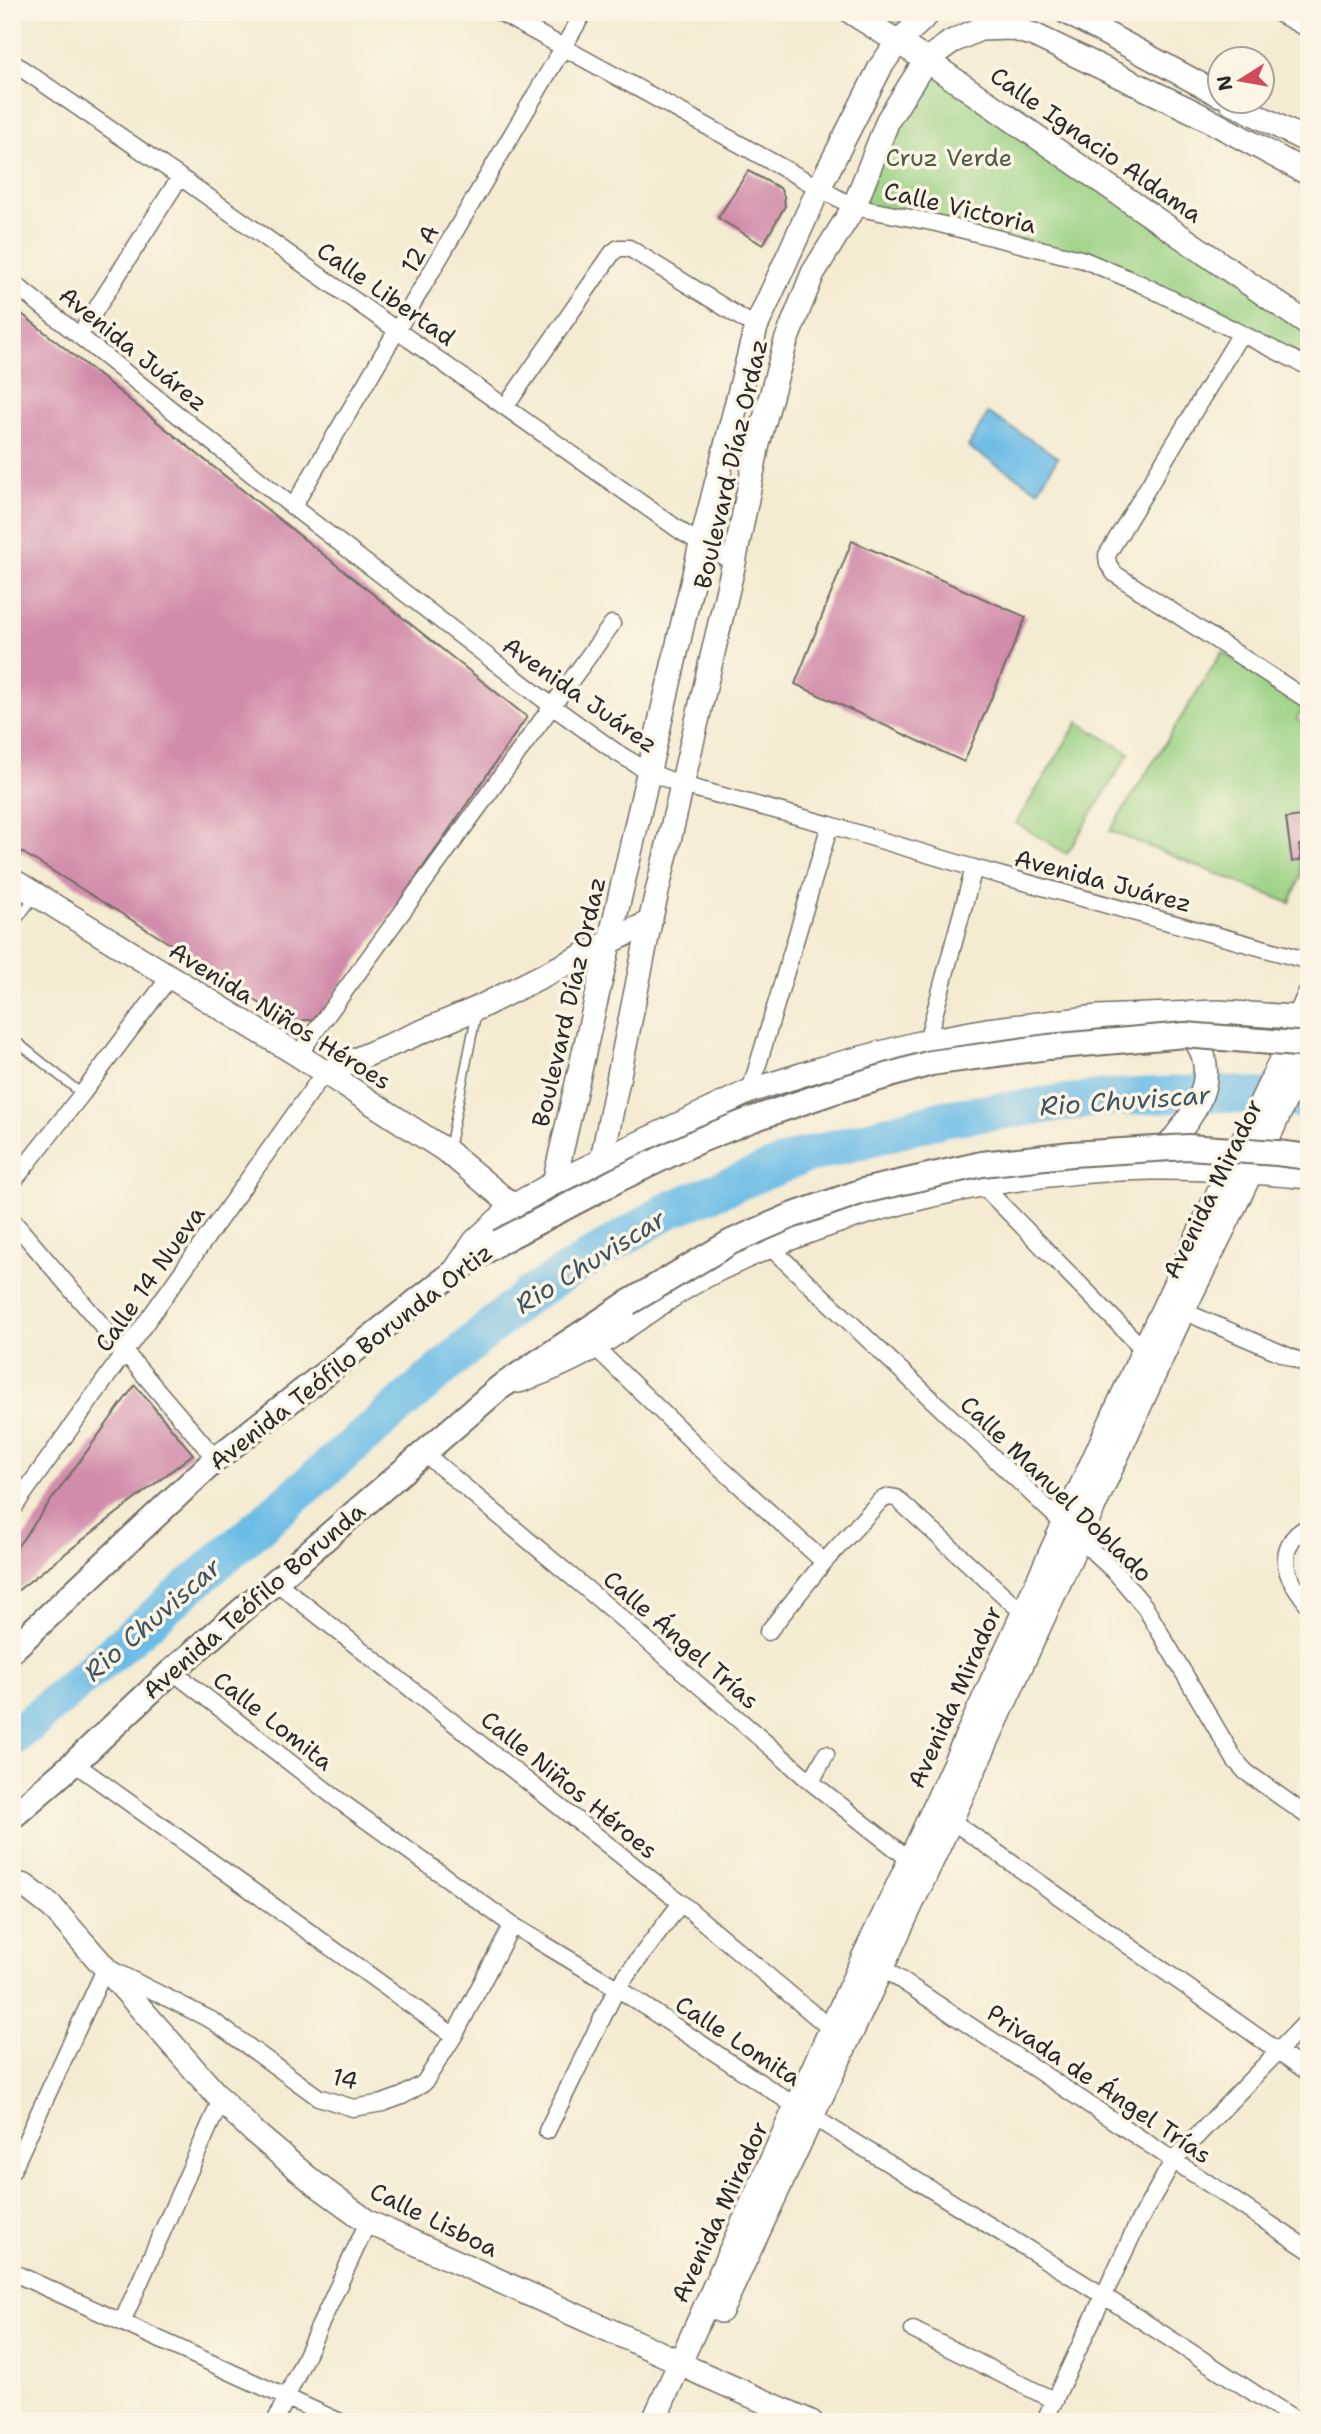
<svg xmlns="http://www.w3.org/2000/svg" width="1321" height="2434" viewBox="0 0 1321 2434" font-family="'Shantell Sans',sans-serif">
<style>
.green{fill:#9bd284;stroke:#637e58;stroke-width:2}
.water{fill:#6abce6;stroke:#4a7488;stroke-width:2}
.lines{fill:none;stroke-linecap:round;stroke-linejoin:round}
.river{stroke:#6abce6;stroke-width:37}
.building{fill:#d28cab}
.lane-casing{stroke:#716e65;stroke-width:11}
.street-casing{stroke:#716e65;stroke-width:19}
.secondary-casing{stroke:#716e65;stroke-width:26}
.primary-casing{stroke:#716e65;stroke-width:28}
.lane{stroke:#fff;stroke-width:8}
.street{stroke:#fff;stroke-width:16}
.secondary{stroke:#fff;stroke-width:23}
.primary{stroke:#fff;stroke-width:24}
.primary-bridge-casing{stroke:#716e65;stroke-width:28;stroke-linecap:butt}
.primary-bridge{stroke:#fff;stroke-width:24}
.labels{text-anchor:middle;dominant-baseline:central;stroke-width:7;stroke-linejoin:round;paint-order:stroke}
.street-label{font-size:24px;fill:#2b2b2b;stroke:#fcf5e5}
.park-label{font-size:24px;fill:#4d5d46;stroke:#fcf5e5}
.water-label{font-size:26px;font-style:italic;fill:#3e5663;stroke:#fcf5e5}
</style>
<rect width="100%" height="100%" fill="#fcf5e5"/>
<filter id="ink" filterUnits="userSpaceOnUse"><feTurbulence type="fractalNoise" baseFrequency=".0143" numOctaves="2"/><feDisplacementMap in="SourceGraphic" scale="14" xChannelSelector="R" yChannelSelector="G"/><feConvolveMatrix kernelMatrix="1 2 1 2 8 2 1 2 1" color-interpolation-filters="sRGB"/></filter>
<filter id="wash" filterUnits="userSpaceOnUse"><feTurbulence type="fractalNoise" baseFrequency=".00686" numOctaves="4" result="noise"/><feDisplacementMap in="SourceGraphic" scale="28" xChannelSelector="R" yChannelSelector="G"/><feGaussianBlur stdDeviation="1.57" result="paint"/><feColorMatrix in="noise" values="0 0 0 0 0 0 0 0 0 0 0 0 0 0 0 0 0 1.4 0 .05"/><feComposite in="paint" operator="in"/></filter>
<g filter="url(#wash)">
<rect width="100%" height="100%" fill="#f4ebd2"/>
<path class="green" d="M851,12H930L898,42Z
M926,60L1309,325V367L1084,260L855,208Z
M1222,652L1305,707L1296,719L1309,728V754L1307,755L1309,839L1305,838L1306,844L1299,845L1301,876L1290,903L1110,831Z
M1078,722L1129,753L1067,854L1016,823Z"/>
<path class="water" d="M988,413L1058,457L1038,490L968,447Z"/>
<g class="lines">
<path class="river" d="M12,1739L527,1296L669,1210L801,1157L945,1118L1103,1098L1214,1093L1309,1101"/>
</g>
<g id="blocks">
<path class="building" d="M748,171L780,188L784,196L785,206L763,245L718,218Z
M12,306L527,717L318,1019L287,1022L198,961L12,846Z
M852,541L1026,617L964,762L795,684Z
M1309,815V829H1304L1306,844L1299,845L1301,860L1292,862L1286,818Z
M135,1385L193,1454L12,1595V1554Z"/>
</g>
</g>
<g filter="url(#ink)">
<use href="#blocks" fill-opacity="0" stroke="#716e65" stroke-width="2"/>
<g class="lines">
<defs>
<path id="lane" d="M12,927L35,896
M12,1038L82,1094
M449,1149L477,1011"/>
<path id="street" d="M499,12L854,207L936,223L1084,260L1141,284L1309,367
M1276,12L1309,30
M12,62L180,177L682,532L734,563
M12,282L293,507L552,706L616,752L649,772L682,785L830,825L974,868L1309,961
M1240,335L1107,555L1108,564L1115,574L1309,701
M79,336L180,177
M506,406L613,252L619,248H629L756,327
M293,507L584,12
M927,1041L974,868
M298,1055L612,624
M750,1091L830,825
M12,1183L82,1094L169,978
M982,1185L1149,1355
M12,1220L216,1459
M769,1246L1118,1575L1145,1607L1235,1760L1246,1772L1309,1817
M1176,1308L1309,1365
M595,1347L702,1451L824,1562
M424,1453L620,1617L811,1782L910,1860
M12,1510L324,1073
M1309,1527C1290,1534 1282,1553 1288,1573C1292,1584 1302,1596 1309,1606
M276,1582L681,1903L831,2029
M768,1632L824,1562L881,1500L889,1497L896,1498L1029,1618
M172,1671L337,1799L512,1925L617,1988L797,2107L1104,2296L1299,2422
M74,1763L454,2036
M811,1782L826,1754
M945,1816L1309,2073
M875,1963L1309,2250
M547,2131L617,1988L681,1903
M12,2171L106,1967L213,2021L318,2097L353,2108L383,2103L402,2096L424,2083L454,2036L512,1925
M12,2272L340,2422
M122,2322L221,2100
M913,2330L1055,2401
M275,2422L368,2222
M1044,2422L1138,2223L1173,2161L1309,2019"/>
<path id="secondary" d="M851,12L926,60L1309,325
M1066,12L1220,95
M1231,102L1309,142
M12,880L298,1055L448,1152L513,1206
M324,1073L478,1008L650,922
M602,1159L650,922L734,563L758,444L786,341L813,273L854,207L888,120L926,60L951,42L980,29L1011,28L1034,35L1194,112L1309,174
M1157,1159C1179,1132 1213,1098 1204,1059C1202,1046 1189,1032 1182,1022
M554,1183L701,544L756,327L819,188L881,66L898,42L930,12
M456,1269L475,1241L513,1206L554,1183L750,1091L823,1068L927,1041L987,1030L1098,1017L1218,1012L1309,1018
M519,1381C545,1372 572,1361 596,1346C637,1321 676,1289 721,1268C853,1205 1004,1171 1151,1168C1203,1167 1256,1172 1309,1177
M12,1883L25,1886L52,1907L221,2100L254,2132L313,2182L368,2222L680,2362L693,2370L811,2422
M721,2311L951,1820L1183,1311L1270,1134L1309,1047
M653,2422L864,1956L910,1860L1144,1349L1282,1058L1309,995"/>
<path id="primary" d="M12,1650L216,1459L453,1273L499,1242
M12,1817L74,1763L172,1671L499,1388L628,1303"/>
</defs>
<use href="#lane" class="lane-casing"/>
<use href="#street" class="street-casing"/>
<use href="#secondary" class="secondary-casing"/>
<use href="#primary" class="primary-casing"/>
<use href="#lane" class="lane"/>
<use href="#street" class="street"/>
<use href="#secondary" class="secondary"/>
<use href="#primary" class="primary"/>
<defs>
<path id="primary-bridge" d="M499,1242L617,1180L698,1141L753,1119L835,1091L931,1063L1048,1047L1185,1035L1309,1045
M628,1303L731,1242L791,1216L863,1191L982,1164L1072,1154L1188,1147L1277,1153L1309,1157"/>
</defs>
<use href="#primary-bridge" class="primary-bridge-casing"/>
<use href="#primary-bridge" class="primary-bridge"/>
</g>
</g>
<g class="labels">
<g class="street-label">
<text transform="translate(1096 145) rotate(35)">Calle Ignacio Aldama</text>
<text transform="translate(960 208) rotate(13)">Calle Victoria</text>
<text transform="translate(420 249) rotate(-60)">12 A</text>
<text transform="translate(386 294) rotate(35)">Calle Libertad</text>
<text transform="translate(133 349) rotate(39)">Avenida Juárez</text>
<text transform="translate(731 464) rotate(-77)">Boulevard Díaz Ordaz</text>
<text transform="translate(580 695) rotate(35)">Avenida Juárez</text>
<text transform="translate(1103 881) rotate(15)">Avenida Juárez</text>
<text transform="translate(569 1002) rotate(-77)">Boulevard Díaz Ordaz</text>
<text transform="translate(280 1016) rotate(32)">Avenida Niños Héroes</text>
<text transform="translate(1213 1189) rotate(-64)">Avenida Mirador</text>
<text transform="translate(150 1279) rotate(-55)">Calle 14 Nueva</text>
<text transform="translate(351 1357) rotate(-38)">Avenida Teófilo Borunda Ortiz</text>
<text transform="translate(1056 1489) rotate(44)">Calle Manuel Doblado</text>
<text transform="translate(254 1601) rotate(-41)">Avenida Teófilo Borunda</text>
<text transform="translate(681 1640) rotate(41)">Calle Ángel Trías</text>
<text transform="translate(955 1697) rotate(-66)">Avenida Mirador</text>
<text transform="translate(273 1721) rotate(38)">Calle Lomita</text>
<text transform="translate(569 1785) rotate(39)">Calle Niños Héroes</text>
<text transform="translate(738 2041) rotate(33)">Calle Lomita</text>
<text transform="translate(345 2079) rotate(13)">14</text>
<text transform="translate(1099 2084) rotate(34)">Privada de Ángel Trías</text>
<text transform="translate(720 2212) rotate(-65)">Avenida Mirador</text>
<text transform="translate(434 2220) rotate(26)">Calle Lisboa</text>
</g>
<g class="park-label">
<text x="949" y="158">Cruz Verde</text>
</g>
<g class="water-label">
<text transform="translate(1125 1100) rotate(-4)">Rio Chuviscar</text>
<text transform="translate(590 1261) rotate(-32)">Rio Chuviscar</text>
<text transform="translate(152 1619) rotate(-41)">Rio Chuviscar</text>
</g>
</g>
<rect width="1321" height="2434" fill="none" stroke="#fcf5e5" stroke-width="42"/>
<g transform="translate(1241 80) rotate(259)"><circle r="33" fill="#fcf5e5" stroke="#a8a49b" stroke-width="2"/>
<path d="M0-5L12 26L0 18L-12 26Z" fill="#d1495b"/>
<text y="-10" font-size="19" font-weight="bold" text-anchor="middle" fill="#2b2b2b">N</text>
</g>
</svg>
